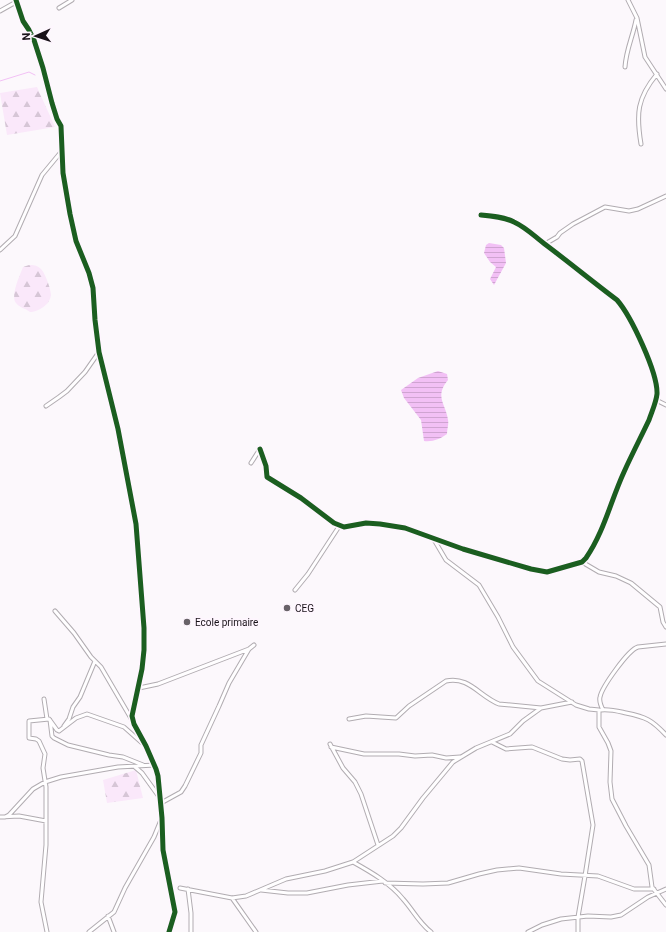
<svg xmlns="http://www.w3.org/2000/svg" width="666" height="932" viewBox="0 0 666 932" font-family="Roboto,sans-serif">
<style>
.forest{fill:url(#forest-firs)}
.water{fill:url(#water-rules)}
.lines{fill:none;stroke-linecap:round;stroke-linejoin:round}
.stream{stroke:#f2c0f5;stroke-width:1}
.street-casing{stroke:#b1acb1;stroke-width:5}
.secondary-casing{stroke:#b1acb1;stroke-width:6}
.street{stroke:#fffeff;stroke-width:3}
.secondary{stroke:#f5f8f8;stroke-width:4.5}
.cycleway-casing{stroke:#fef6fe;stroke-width:8}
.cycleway{stroke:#1b5e20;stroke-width:5}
.poi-dot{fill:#686268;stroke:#fef6fe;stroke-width:1.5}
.labels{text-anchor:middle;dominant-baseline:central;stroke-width:4;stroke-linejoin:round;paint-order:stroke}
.poi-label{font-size:10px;fill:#191219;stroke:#fef6fe;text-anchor:start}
</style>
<defs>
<pattern id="forest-firs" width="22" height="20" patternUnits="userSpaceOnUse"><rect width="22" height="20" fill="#fae8fa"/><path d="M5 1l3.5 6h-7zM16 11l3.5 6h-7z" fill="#d6c6d6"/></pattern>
<pattern id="water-rules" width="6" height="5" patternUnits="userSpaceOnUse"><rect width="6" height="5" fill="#f2c0f5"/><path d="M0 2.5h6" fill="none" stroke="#cfa4d1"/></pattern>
</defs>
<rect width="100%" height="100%" fill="#fcf8fc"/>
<path class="forest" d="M37,87L55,127L7,135L0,93Z
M29,265C33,265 37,265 41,269C45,273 51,289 51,295C50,305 38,312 30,312C25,308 20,308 16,303C10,296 20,275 23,267Z
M136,770L143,798L107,803L103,780Z"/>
<path class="water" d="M489,243L501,245L504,248L506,263L494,285L490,279L496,267L490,262L484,253L486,245Z
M438,371L447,374L448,380C434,397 446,404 448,420C449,424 447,429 447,434C440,439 433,442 424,441L421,420L404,398L401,390L418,378Z"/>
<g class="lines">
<path class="stream" d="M0,81L29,72L35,75"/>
<defs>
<path id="street" d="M628,0L637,18L645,57L666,89
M59,8L72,0
M0,11L16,2
M625,67C626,50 633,36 636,20
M641,144C636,114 637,98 657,74
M545,244L557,237L560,233L573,224L605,207L629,211L638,209L666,196
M0,250L15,236L42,175L61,152
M656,400L666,405
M46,406L59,397L67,391L85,372L99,352
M260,449L266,466L267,477L301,498L334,523L344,527L366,523L380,524L405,528L463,549L531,569L547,572L582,562L586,558C604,532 611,500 624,472C632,454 641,437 649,420C652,411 656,403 657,394C658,373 631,316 617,300C593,282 570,263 546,245C535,237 527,228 514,222C504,217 493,216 481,215
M251,463L260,449
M433,538L446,560L479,585L498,617L513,647L538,681L576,705L589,709L599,710V727L608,743L611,751L610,782L612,799L626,826L649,865L652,887L666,905
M582,562L599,572L616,576L631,583L660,607L663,622L666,627
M295,590L308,574L340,525
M55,611L74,633L91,657L101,667L132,720
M139,688L158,684L249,649L254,645
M44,699L47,719
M601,710C610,709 617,711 626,713C646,717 652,720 666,735
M603,710C601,706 599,701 600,697C602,687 628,650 638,647L666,644
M349,719L366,716L396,718L409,706L446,681C469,676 479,696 499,704L541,708
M50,720L52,736L54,738L68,745L109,755L123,757L143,765
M64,726L69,719L73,707L80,697L95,661
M492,742L506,749L532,747L562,759L570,760L580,759L582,761L593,825L585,876L578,917V932
M330,744L343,768L355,782L361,794L378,845
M331,747L364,754H399L415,756L432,755L446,758L460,757
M135,767L142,773L160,798
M161,803L181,792L185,786L201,753V745L219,706L229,683L249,649
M0,817L19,816L46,821
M5,817L9,815L33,789L45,782L61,777L118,767L155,765
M353,862C371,872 390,883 403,899C413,910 419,923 431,932
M385,883L423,884L448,883L479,874L497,870L519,868L561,874L598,876L634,889H654
M180,888L232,898L246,896L286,879L325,871L353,862L393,836L401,828L423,798L453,762L476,748L510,734L523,721L541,708L572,702
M188,889L191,913V932
M261,890L288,893H307L348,885L383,881
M232,898L256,932
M108,916L114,932
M47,932L41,902L46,845V787L43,768L45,754L39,741L36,739L29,738V721L49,719L57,730L59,731L76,718L87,714L124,727L142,743
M89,932L114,912L125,888L154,837L161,820
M528,932L542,925L561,919L588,916L611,917L621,915L648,897L666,889"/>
<path id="secondary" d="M16,0L23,21L29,30L34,40L43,68L52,103L57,119L61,126L63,173L70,214L76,241L89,273L93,288L95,320L99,352L118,429L136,524L144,628V650L142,669L132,716L134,724L146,746L156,769L158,776L162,818L163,850L175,912L169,932"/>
</defs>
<use href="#street" class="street-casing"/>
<use href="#secondary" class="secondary-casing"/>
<use href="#street" class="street"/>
<use href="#secondary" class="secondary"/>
<defs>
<path id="cycleway" d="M16,0L23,21L29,30L34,40L43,68L52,103L57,119L61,126L63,173L70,214L76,241L89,273L93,288L95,320L99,352L118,429L136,524L144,628V650L142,669L132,716L134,724L146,746L156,769L158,776L162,818L163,850L175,912L169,932
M260,449L266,466L267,477L301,498L334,523L344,527L366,523L380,524L405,528L463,549L531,569L547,572L582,562L586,558C604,532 611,500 624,472C632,454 641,437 649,420C652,411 656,403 657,394C658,373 631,316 617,300C593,282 570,263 546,245C535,237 527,228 514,222C504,217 493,216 481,215"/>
</defs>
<use href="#cycleway" class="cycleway-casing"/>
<use href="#cycleway" class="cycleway"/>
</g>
<g class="poi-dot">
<circle cx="287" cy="608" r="4"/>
<circle cx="187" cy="622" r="4"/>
</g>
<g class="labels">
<g class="poi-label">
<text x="295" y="608">CEG</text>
<text x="195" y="622">Ecole primaire</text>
</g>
</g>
<g transform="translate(36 36) rotate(267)" stroke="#fef6fe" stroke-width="3" paint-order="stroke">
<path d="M0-3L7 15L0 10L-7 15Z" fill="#191219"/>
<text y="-6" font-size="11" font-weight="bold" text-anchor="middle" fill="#191219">N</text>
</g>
</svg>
